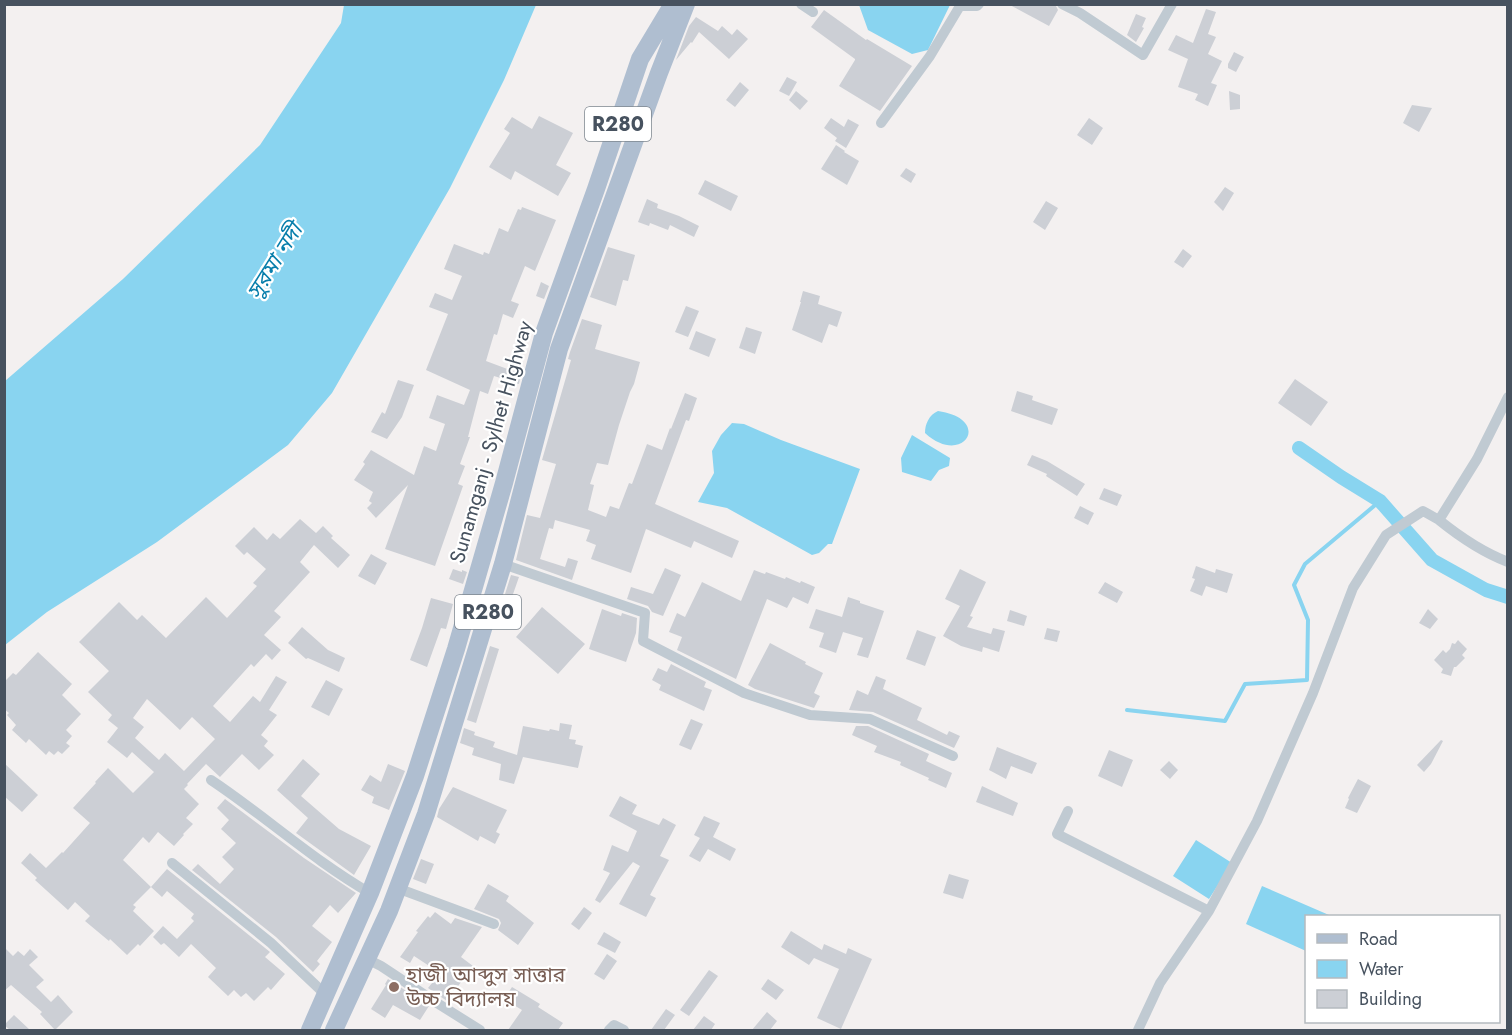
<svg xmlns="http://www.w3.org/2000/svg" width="1512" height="1035" viewBox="0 0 1512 1035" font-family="Jost,'Noto Sans Bengali',sans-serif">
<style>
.water{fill:#89d4f0}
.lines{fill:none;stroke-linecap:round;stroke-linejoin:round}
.stream{stroke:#89d4f0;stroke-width:4}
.canal{stroke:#89d4f0;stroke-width:14}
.building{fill:#cccfd5;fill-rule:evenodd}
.minor{stroke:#c0cad2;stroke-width:10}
.primary{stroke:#afbed0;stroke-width:18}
.education-dot{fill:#8d6e63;stroke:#fff;stroke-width:2}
.labels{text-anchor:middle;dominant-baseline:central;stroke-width:4.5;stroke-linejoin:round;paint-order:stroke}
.shield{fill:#fff;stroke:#7e868f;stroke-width:1.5}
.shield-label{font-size:20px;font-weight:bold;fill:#47525f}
.street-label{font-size:21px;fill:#47525f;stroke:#fff}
.education-label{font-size:21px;fill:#785e54;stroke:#fff;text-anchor:start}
.water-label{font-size:22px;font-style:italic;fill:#077eab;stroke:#fff}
</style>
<rect width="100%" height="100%" fill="#f3f0f0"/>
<path class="water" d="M344,5H536L504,80L450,188L332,393L288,445L157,542L47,612L5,645V381L123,279L260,145L341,23Z
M859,5H950L928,50L912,54L868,30Z
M938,411C994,419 963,468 925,433C925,424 929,415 938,411Z
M732,423L744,424L781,440L860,469L832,544H828L819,553L812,555L727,508L698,502L714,473L712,451L721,435Z
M912,435L950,458L949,466L939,470L931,481L902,472L901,458Z
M1196,840L1232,863L1209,899L1173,876Z
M1262,886L1329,915V916H1306V951L1246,924Z"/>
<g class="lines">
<path class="stream" d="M1127,710L1225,721L1245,684L1307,680L1308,620L1294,585L1305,564L1380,501"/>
<path class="canal" d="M1299,448L1341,477L1380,501L1432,560L1486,590L1508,597"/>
</g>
<path class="building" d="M1008,4H1055L1058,10L1049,26Z
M1206,9L1216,12L1208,34L1216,37L1208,54L1222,61L1211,83L1217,85L1208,106L1195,100L1198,94L1178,87L1188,59L1168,50L1176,35L1193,43Z
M824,10L866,40L867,39L912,66L880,111L839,86L855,60V59L811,27Z
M1136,14L1146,18L1142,27L1144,28L1136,42L1127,35Z
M696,17L718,31L722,26L732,35L737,29L748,39L729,59L699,32L692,43L691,42L676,60L689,26Z
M1234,52L1244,57L1236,72L1228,68V64Z
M787,77L797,82L789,96L779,91Z
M740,82L749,90L735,107L726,100Z
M796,91L808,101L800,110L789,100Z
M1229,91L1240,95V109L1230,110Z
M1412,105L1432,108L1419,132L1403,123Z
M539,116L573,133L556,165L571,173L558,196L515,171L511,180L489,167L510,133L504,129L512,117L532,129Z
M831,118L844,127L848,119L859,125L846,148L835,141L837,138L824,128Z
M1089,118L1103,128L1092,145L1077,135Z
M836,145L845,151L844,152L859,161L847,185L821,169Z
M906,168L916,174L911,183L900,176Z
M705,180L738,196L731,211L698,194Z
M1225,187L1234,193L1223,211L1214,202Z
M647,199L658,204L657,208L679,216L699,226L694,237L670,225L668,230L650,223L649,226L638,222Z
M1046,201L1058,208L1045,230L1033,222Z
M522,207L556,220L535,271L525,266L511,301L519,304L513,318L503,314L497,335L494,334L486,361L521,374L519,384L494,376L488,394L480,391L468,437H470L460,464L465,466L458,484L463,486L435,566L385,549L408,485L376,518L367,508L372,503L369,501L373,492L354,480L365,464L363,462L371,450L414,475L424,446L436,451L445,424L429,418L437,395L464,405L470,390L426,370L448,314L429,307L435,293L452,300L462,276L444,269L454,244L483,255L484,252L489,254L499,228L508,232L518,209L521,210Z
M608,247L635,255L628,281L623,280L616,306L590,297Z
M1183,249L1192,256L1183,268L1174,262Z
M541,282L549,286L544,299L536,296Z
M803,291L820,296L818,304L842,312L837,327L829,324L822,343L792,330L801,302H800Z
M686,306L699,311L688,337L675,332Z
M582,319L602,325L595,349L640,362L634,384L630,392L619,425L608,465L597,463L590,484L594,485L588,510L606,517L610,506L619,509L629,483L632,484L647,444L662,450L670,428L671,429L685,393L697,398L689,421L686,420L655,504L739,541L732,558L694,541L691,548L646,529L631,573L591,559L596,545L586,541L590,530L555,520L553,529L549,528L540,559L565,567L568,558L578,561L572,580L516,560L527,515L540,518L556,464L542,460L571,360L568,359L570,352Z
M746,327L762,332L755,354L739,348Z
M696,331L716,339L709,357L689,349Z
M1295,379L1328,402L1311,426L1278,403Z
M398,380L414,385L402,417L387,439L371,432L382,412L385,414Z
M1017,391L1033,396L1032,400L1058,409L1052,425L1011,411Z
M1032,455L1047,461L1085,484L1077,496L1046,476L1047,474L1027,465Z
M1104,488L1122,495L1117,506L1099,499Z
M1080,506L1094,513L1088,525L1074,518Z
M300,519L316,533L323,526L333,536L331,538L350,555L338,568L314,545L300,562L310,572L274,611L281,617L264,635L281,650L272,660L266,654L254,667L251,664L213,706L230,722L253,696L260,702L276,676L287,682L269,710L277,715L261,735L268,741L264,746L274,755L259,770L242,754L220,777L206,764L187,784L188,785L184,789L199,804L186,818L193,824L183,834L184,835L174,846L158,832L149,843L143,837L123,860L151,887L133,905L136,907L133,911L154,931L140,946L138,944L127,955L110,939L109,941L85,921L90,916L75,902L68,910L35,880L37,878L21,863L30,853L46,868L62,852L63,853L90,823L73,808L96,783L95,782L108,768L133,793L154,772L132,752L127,758L107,742L118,728L108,720L112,715L88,692L109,671L79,642L119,602L137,620L142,615L166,638L206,597L227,618L257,586L253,583L266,569L247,552L244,555L235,546L254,527L267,540L273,533L280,539ZM147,699L180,730L192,717L215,739L184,771L165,753L159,760L135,738L144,727L133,718Z
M371,554L387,563L375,585L358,576Z
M1196,566L1215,573L1216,569L1233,574L1227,593L1206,586L1202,596L1190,591L1195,579L1192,578Z
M665,568L681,575L663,616L652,612L648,606L627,599L631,587L653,594Z
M453,569L462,572V570L467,572L463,584L449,579Z
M960,569L986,582L970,616L973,617L967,627L991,634L993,628L1005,631L999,652L983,647L982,652L961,646L943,636L960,606L945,599Z
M754,570L765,574L766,572L785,579L786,577L800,583L801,581L815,587L808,604L793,597L787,608L767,599L736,679L677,650L682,637L669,632L677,613L685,617L702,582L741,601Z
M511,575L519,577L512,597L505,594Z
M1105,582L1123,592L1117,603L1098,593Z
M848,597L860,601V603L884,611L868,658L857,655L863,638L843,632L836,653L819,647L824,633L809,628L816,609L842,617Z
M431,598L453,604L446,629L441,628L427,667L410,660L422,628Z
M542,607L585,644L558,674L516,637Z
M602,609L621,616L622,613L637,618L636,633L626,662L589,649Z
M1428,609L1438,619L1430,629L1419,623Z
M1010,610L1027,616L1024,626L1007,621Z
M302,627L328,650L345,658L339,672L308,658L306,659L288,643Z
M1047,628L1060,631L1057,642L1044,639Z
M917,630L936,637L925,666L906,659Z
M1458,640L1467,649L1462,655L1465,658L1456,667H1454L1451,676L1441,673L1443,669L1434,660L1443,650L1446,653L1450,649L1452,643L1455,644Z
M770,643L806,662L805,664L823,673L814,693L820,696L814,708L755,689L748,685Z
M490,646L499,649L476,723L467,720Z
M38,652L72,684L62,695L81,714L66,730L72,736L66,743L70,746L62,754L58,751L54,755L49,751L46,755L29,739L26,743L12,730L16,725L7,715L9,713L4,709V682L13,673L16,675Z
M671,664L706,682L704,687L712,690L704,711L659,690L661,685L652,680L658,668L667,672Z
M876,676L886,680L883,689L922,708L917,720L947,735L949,731L960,736L954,748L873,712L849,710L857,690L868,695Z
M326,680L343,689L329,716L311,707Z
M691,719L703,724L691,750L679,745Z
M560,723L572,725L569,739L576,740L575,744L583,746L578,768L523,757L514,784L499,780L501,764L472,755L474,748L460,743L464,728L475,732L474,735L495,742L493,747L517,755L523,726L549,731L550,729L559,731Z
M856,726H868L929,754L926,761L952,773L946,788L928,780L929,778L900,765L901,762L874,752L877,746L852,735Z
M1441,740L1443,741L1431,764L1424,772L1417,765Z
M997,747L1037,763L1032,774L1011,766L1006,779L989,770Z
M1109,750L1133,760L1122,787L1098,776Z
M303,759L320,774L301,796L339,829L371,846L354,875L296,833L308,818L277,790Z
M1169,761L1178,770L1170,779L1160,770Z
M4,763L38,795L22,812L4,796Z
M388,764L405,771L389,810L372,803L374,797L361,790L370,775L381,782Z
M1358,779L1371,786L1357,813L1345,808L1349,799L1348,798Z
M982,786L1018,803L1013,816L976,802Z
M453,787L507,810L496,832L500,834L495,844L480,836L478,841L437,817L439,809Z
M620,796L637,805L632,814L659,825L663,818L676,825L660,856L669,860L650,895L656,898L646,917L619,904L640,866L633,862L600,903L595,900L610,873L603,870L612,845L628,852L637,831L609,816Z
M225,799L304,858L356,893L338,913L330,905L312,926L332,942L317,961L320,964L313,972L276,937L192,870L198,864L220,884L234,869L222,857L236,843L221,829L229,820L217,808Z
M704,816L720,823L713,837L736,849L730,861L708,849L700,862L689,856L700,838L694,835Z
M421,859L434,864L426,884L413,879Z
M167,869L270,952L265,957L285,974L271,990L268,987L254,1001L246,993L241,997L234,990L228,996L208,977L216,968L191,944L179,957L164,943L161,945L153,937L163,926L177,939L194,921L191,918L194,914L167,891L162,897L151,887Z
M949,874L969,880L963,899L943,893Z
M488,884L509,896L506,901L534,923L518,945L498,930L501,923L499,919L474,909Z
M584,907L592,913L579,930L571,924Z
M435,912L451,924L455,918L482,927L461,957L473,966L447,1001L428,988L440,973L414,956L410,963L400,957L418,932L416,931L428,916L430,918Z
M791,931L822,950L824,944L846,954L848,948L872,959L841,1029L817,1018L839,969L814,958L809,965L781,947Z
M604,932L621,942L615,953L597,944Z
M4,947L13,956L18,951L24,956L30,949L38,957L29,965L44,980L36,987L51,1002L58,995L73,1012L55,1030L40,1014L42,1012L11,985L4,991Z
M607,954L617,961L604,980L594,974Z
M709,970L718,976L689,1016L680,1010Z
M388,979L429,1006L420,1020L393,1005L385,1018L371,1009L386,985L385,984Z
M768,979L784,990L776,1000L761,989Z
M512,987L540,1004L538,1007L563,1023L558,1030H508L522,1010L504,999Z
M666,1009L675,1015L664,1030H651Z
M767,1012L777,1021L770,1030H752Z
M14,1015L30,1030H10L4,1025Z
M704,1016L715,1024L711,1030H693Z"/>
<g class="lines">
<path class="minor" d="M801,4L813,12
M1062,4L1080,13L1143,55L1172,4
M881,123L930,56L960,6H977L979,4
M1508,397L1477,459L1439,520C1460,537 1482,552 1508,562
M503,564L645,613L643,641L744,693L810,715L870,719L953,756
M211,780C265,816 313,860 370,893
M1068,811L1057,834L1209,911L1257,821L1313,693L1353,588L1386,535L1423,511L1439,520
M172,863L271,943L326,995
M397,888L494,924
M367,959L381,966L437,1003L480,1030
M609,1030L614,1025L624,1030
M1138,1030L1160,983L1209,911"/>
<path class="primary" d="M310,1030L370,893L415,776L456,649L504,483L544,333L596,189L640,59L673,4
M334,1030L389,911L426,814L503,564L559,349L659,73L686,4"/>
</g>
<circle class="education-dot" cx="394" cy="987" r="6"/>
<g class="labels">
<g class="shield">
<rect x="585" y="107" width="66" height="34" rx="4.5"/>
<rect x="455" y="595" width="66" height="34" rx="4.5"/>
</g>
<g class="shield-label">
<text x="618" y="124">R280</text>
<text x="488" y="612">R280</text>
</g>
<g class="street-label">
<text transform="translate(491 442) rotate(-74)">Sunamganj - Sylhet Highway</text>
</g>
<g class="education-label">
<text x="406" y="975">হাজী আব্দুস সাত্তার<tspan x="406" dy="24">উচ্চ বিদ্যালয়</tspan></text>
</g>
<g class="water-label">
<text transform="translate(274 261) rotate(-58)">সুরমা নদী</text>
</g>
</g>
<rect width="1512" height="1035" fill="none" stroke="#47525f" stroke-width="12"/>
<rect x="1305" y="915" width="195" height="108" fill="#ffffff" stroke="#b5babf" stroke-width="1.5"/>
<rect x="1317" y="934" width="30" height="9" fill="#afbed0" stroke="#b5babf" stroke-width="1.5"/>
<text x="1359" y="945" font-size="18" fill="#47525f">Road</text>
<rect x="1317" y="960" width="30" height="18" fill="#89d4f0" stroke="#b5babf" stroke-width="1.5"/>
<text x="1359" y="975" font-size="18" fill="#47525f">Water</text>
<rect x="1317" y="990" width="30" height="18" fill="#cccfd5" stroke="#b5babf" stroke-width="1.5"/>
<text x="1359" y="1005" font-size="18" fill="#47525f">Building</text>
</svg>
